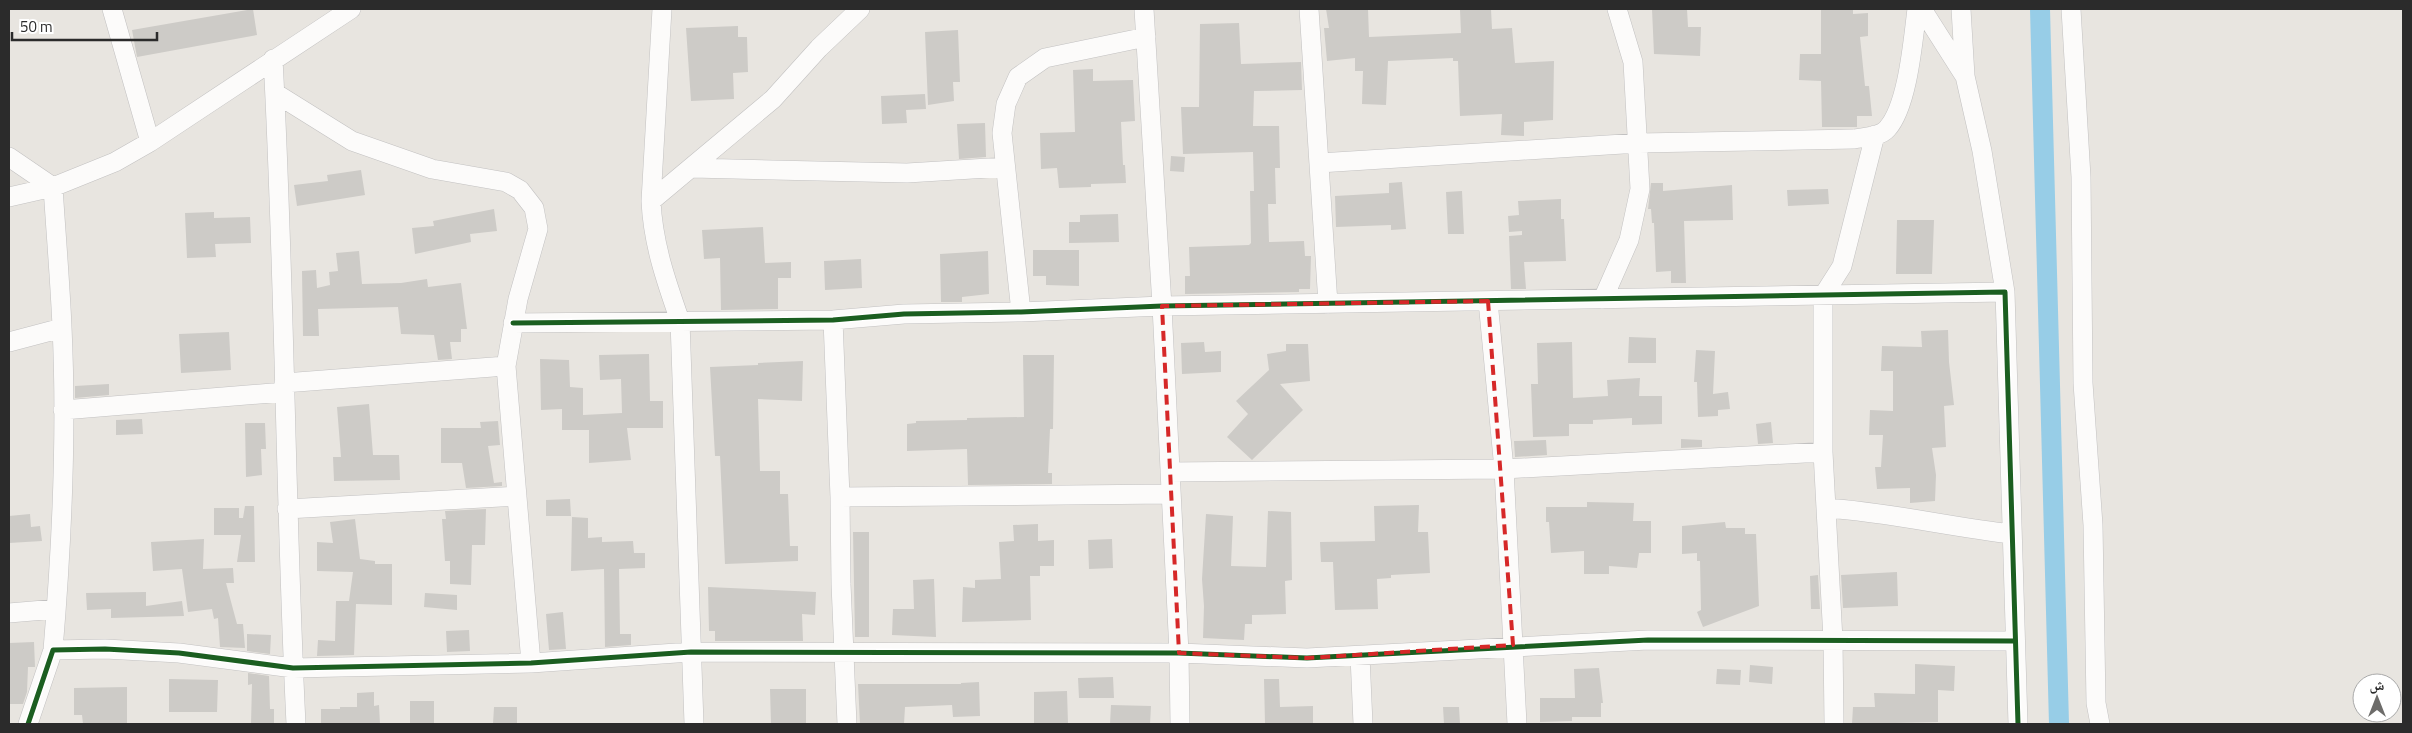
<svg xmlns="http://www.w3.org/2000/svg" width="2412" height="733" viewBox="0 0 2412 733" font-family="'Titillium Web','Noto Naskh Arabic',sans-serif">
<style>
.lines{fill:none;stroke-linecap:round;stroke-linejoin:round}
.canal{stroke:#97cde7;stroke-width:20}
.building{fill:#cdcbc7}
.minor-casing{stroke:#c2c1c1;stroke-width:20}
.minor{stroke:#fcfbfa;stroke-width:19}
.cycleway-casing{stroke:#fff;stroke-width:8}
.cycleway{stroke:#1b5e20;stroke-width:5}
.marked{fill:none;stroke:#d62828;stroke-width:4;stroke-dasharray:10 6;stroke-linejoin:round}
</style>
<rect width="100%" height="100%" fill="#e8e5e0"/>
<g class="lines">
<path class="canal" d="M2040,9L2059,724"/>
</g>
<path class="building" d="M253,9L257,35L137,57L132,30Z
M1326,9H1368L1369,37L1461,33L1460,10L1491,9L1492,29L1512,28L1515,63L1554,61L1553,120L1524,122V136L1501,135L1502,114L1460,116L1458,61H1453V58L1388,61L1386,105L1362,104L1363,71H1355V58L1327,61L1324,28H1329Z
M1652,9H1687L1688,27H1701L1700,56L1654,54Z
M1821,9H1853V14L1868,13V36L1860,37L1865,86H1869L1872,116H1857V127H1822L1821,81L1799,80L1800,54H1821Z
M1239,23L1241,64L1301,62L1302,90L1254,91L1253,126H1279L1280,168H1275L1276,204H1268L1269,242L1304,241L1305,256H1311L1310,289H1299V292L1185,294V276H1190L1189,247L1249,245L1251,243L1250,191H1254L1253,152L1183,154L1181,107H1199L1200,24Z
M738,26V37H747L748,72L733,73L734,99L691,101L686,28Z
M958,30L960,82H953L954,101L928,105L925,32Z
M1093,69V81L1133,80L1135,121L1121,122L1123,165H1125L1126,183L1091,184V187L1059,188L1057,168L1041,169L1040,133L1075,132L1073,70Z
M925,94L926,109L906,110L907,123L882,124L881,96Z
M985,123L986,157L959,159L957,124Z
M1171,156L1185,157L1184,172L1170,171Z
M361,170L365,195L297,206L294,185L328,181L327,175Z
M1402,182L1406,229L1391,230V225L1336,227L1335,196L1389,193V183Z
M1651,183H1663V191L1732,185L1733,220L1684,221L1686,283H1671V271L1656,272L1654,223H1652L1651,209H1648Z
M1828,189L1829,204L1788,206L1787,190Z
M1462,191L1464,234H1448L1446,192Z
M1561,199V219H1564L1566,261L1524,262L1526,289H1511L1509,236L1522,235V231L1509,232L1508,216L1519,215L1518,201Z
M494,209L497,231L470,234L471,242L415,254L412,228L434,226L433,221Z
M214,212V218L250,217L251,243L215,244L216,257L187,258L185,213Z
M1118,214L1119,242L1069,243V222H1080V215Z
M1897,220H1934L1932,274H1896Z
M763,227L765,263L791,262V278H778V309L721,310L720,258L704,259L702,230Z
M1033,250H1079V286L1046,285V276H1033Z
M359,251L362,284L401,283L427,279L428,287L461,283L467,329H461V342H450L452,359L438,360L434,335L401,334L398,307L318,309L319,336H303L302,271L316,270L317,288L330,285L329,272L338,271L336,253Z
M988,251L989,294L962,297V302H941L940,254Z
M861,259L862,288L825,290L824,261Z
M1948,330L1949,362L1954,405L1944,406L1946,447L1932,448L1936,475L1935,501L1910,503V488L1877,489L1875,467H1881L1883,435H1869L1870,410L1893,411V371H1881L1882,346L1922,347L1921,331Z
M229,332L231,370L181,373L179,334Z
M1629,337L1656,338V363H1628Z
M1204,342L1205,352L1221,351V372L1182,374L1181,343Z
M1572,342L1573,398L1608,396L1607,380L1640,378L1639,396H1662V424L1632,425V418L1593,420V424H1569V436L1533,437L1531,384H1538L1537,343Z
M1286,344H1308L1310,381L1280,384L1303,410L1252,460L1227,437L1248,414L1236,401L1269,370L1267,354L1286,351Z
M1696,350L1715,351L1713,394L1728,392L1730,409L1718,410V416L1698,417L1697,382H1694Z
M649,354L650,401H663V428H627L631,460L589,463V430H562V409L541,410L540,359L569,360L570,387L583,388V415L622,413L621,379L600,380L599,355Z
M1023,355H1054L1053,429H1050L1048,473H1052V484L968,485L967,449L907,451V424L916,423V421L967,420V418L1024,417Z
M803,361L802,401L758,399L760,471H780V494H788L790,546H798V561L725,564L720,456H715L710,367L758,365V363Z
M109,384V395L75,398V386Z
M369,404L373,455H399L400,480L334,481L333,457H341L337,407Z
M142,419L143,434L116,435V420Z
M498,421L500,445L488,446L494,483L502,482V486L466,488L462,463H441V428H481L480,422Z
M1771,422L1773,443L1758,444L1756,424Z
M245,423H265L266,449H261L262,475L246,477Z
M1681,439L1702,440V447L1681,448Z
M1546,440L1547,455L1515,457L1514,441Z
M570,499L571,516H546V500Z
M1587,502L1634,503L1633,521H1651V553H1639L1637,568L1609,566V574H1584V551L1551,553L1549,522H1546V507H1587Z
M1419,505L1418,532H1428L1430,573L1391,575V578L1377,579L1378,609L1335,610L1333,562H1321L1320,542L1375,541L1374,506Z
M245,506H254L255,562H237L241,535H214V508H239V518H243Z
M486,509L485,545H472L471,585L450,584V561H445L442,519H446L445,511Z
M1268,511L1291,512L1292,580L1285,581L1286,614L1252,615V624H1245L1244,640L1203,638L1204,606L1202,579L1206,514L1233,516L1231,566L1266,567Z
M30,514L31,527L40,526L42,541L9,543V516Z
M572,517L588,518V538L602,537V542L633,541L634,553H645V568L619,569L620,634H631V645L605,647L604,569L571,571Z
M355,519L360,559L375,561V564H392V605L356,604L354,655L317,656L318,640L335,641L336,601H349L353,572L317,571V542L333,543L330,522Z
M1725,522L1726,528H1745V534H1756L1759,606L1703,627L1697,612L1701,610L1700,561H1697V553L1682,554V526Z
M1038,524V541L1054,540V566H1040V576H1030L1031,620L962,622L963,587L975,588V580L1001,579L999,542L1014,541L1013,525Z
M853,532H869V637H855Z
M204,539L203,569L233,568L234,583H226L237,624H243L245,648L220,647L218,618L214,619L212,609L188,612L182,569L153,571L151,542Z
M1112,539L1113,568L1089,569L1088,540Z
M1897,572L1898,606L1843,608L1841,575Z
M1818,575L1820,609H1811L1810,576Z
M934,579L936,637L892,635L893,609H914L913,580Z
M708,587L816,592L815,615L802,614L803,641H715V631H709Z
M146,592V606L182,601L184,616L111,618V609L87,610L86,593Z
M425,593L457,595V610L424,607Z
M563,612L566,649L549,650L546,614Z
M469,630L470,651L447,652L446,631Z
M247,634L271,635L270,654L247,651Z
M34,642L35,667H28L27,692L23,704H9V643Z
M1915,664L1955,666L1954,691L1938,690V722L1852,724L1853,707H1875L1874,693L1915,694Z
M1750,665L1773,667L1772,684L1749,682Z
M1599,668L1603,703H1601V717H1572V721L1540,722V698H1575L1574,669Z
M1717,669L1741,670L1740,685L1716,684Z
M248,673L269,676L270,709H274V724H251L252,684L248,685Z
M1113,677L1114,698H1079L1078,678Z
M169,679L218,680L217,712H169Z
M1264,679H1279L1280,707L1313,706V724H1265Z
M979,682L980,716L953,717L952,705L905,707L904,724H860L858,684H961V683Z
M127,687V724H83L82,715H74V688Z
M770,689H806V724H771Z
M1067,691L1068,724H1034V692Z
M374,692V706L379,705L380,724H321V709H340V707H357V693Z
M410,701H434V724H410Z
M1111,705L1151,706L1150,724H1110Z
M494,707H517V724H493Z
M1443,707H1459L1460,724H1444Z"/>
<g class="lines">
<defs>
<path id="minor" d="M112,9L150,142
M662,9L651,201C653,244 666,281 680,321L694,724
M1144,9L1162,306L1179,653L1180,724
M1309,9L1328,304
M1922,9L1964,75
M1961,9L1965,76L1982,151L2005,292
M2071,9L2081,177L2083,383L2093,525L2096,703L2100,724
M273,59C285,281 285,503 296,724
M275,93L352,141L432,169L506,182L520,190L534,208L538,229L518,299L506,366L531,663
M9,157L53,187
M1319,163L1639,143L1854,139C1864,137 1880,137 1887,129C1908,106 1913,40 1917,9
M692,168L907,173L1005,167
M53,187C56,234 60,281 62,327C67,434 62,543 53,650
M9,197L53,187L115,162L150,142L351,9
M651,201L773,99L819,48L860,9
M1603,299L1629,240L1640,189L1633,62L1617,9
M1488,301L1504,469L1517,724
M1021,312L1002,133L1006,104L1018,77L1045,58L1146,37
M833,320L840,497L841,584L847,724
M513,323L833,320L904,314L1021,312L1162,306L2005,292L2018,724
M9,342L62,328
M284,383L506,366
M63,410L284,392
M1170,472L1504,469L1823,452
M840,497L1171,494
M1826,508C1888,512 1950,527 2012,534
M287,509L517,496
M9,613L56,609
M1360,656L1363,724
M28,724L53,650L105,649L179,653L293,668L531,663L691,652L1179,653L1307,658L1648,640L2015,641
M1834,724L1833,640L1823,452V296L1842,266L1875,135"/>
</defs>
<use href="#minor" class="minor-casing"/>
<use href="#minor" class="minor"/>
<defs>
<path id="cycleway" d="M513,323L833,320L904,314L1021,312L1162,306L2005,292L2018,724
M28,724L53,650L105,649L179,653L293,668L531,663L691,652L1179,653L1307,658L1648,640L2015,641"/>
</defs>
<use href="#cycleway" class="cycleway-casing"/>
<use href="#cycleway" class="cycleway"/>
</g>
<path class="marked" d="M1488,301L1513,645L1307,658L1179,653L1162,306Z"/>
<rect width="2412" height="733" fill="none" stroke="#2b2b2b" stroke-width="20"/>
<g transform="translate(2377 698)"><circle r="24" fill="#ffffff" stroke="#aaaaaa"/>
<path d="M0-4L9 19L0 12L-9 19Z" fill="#6d6c6a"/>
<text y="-8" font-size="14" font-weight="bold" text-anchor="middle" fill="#2b2b2b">ش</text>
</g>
<path d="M12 32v8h145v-8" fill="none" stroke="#2b2b2b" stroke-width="2.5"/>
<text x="20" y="32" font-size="15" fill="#2b2b2b" stroke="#ffffff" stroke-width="4" paint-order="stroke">50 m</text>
</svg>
